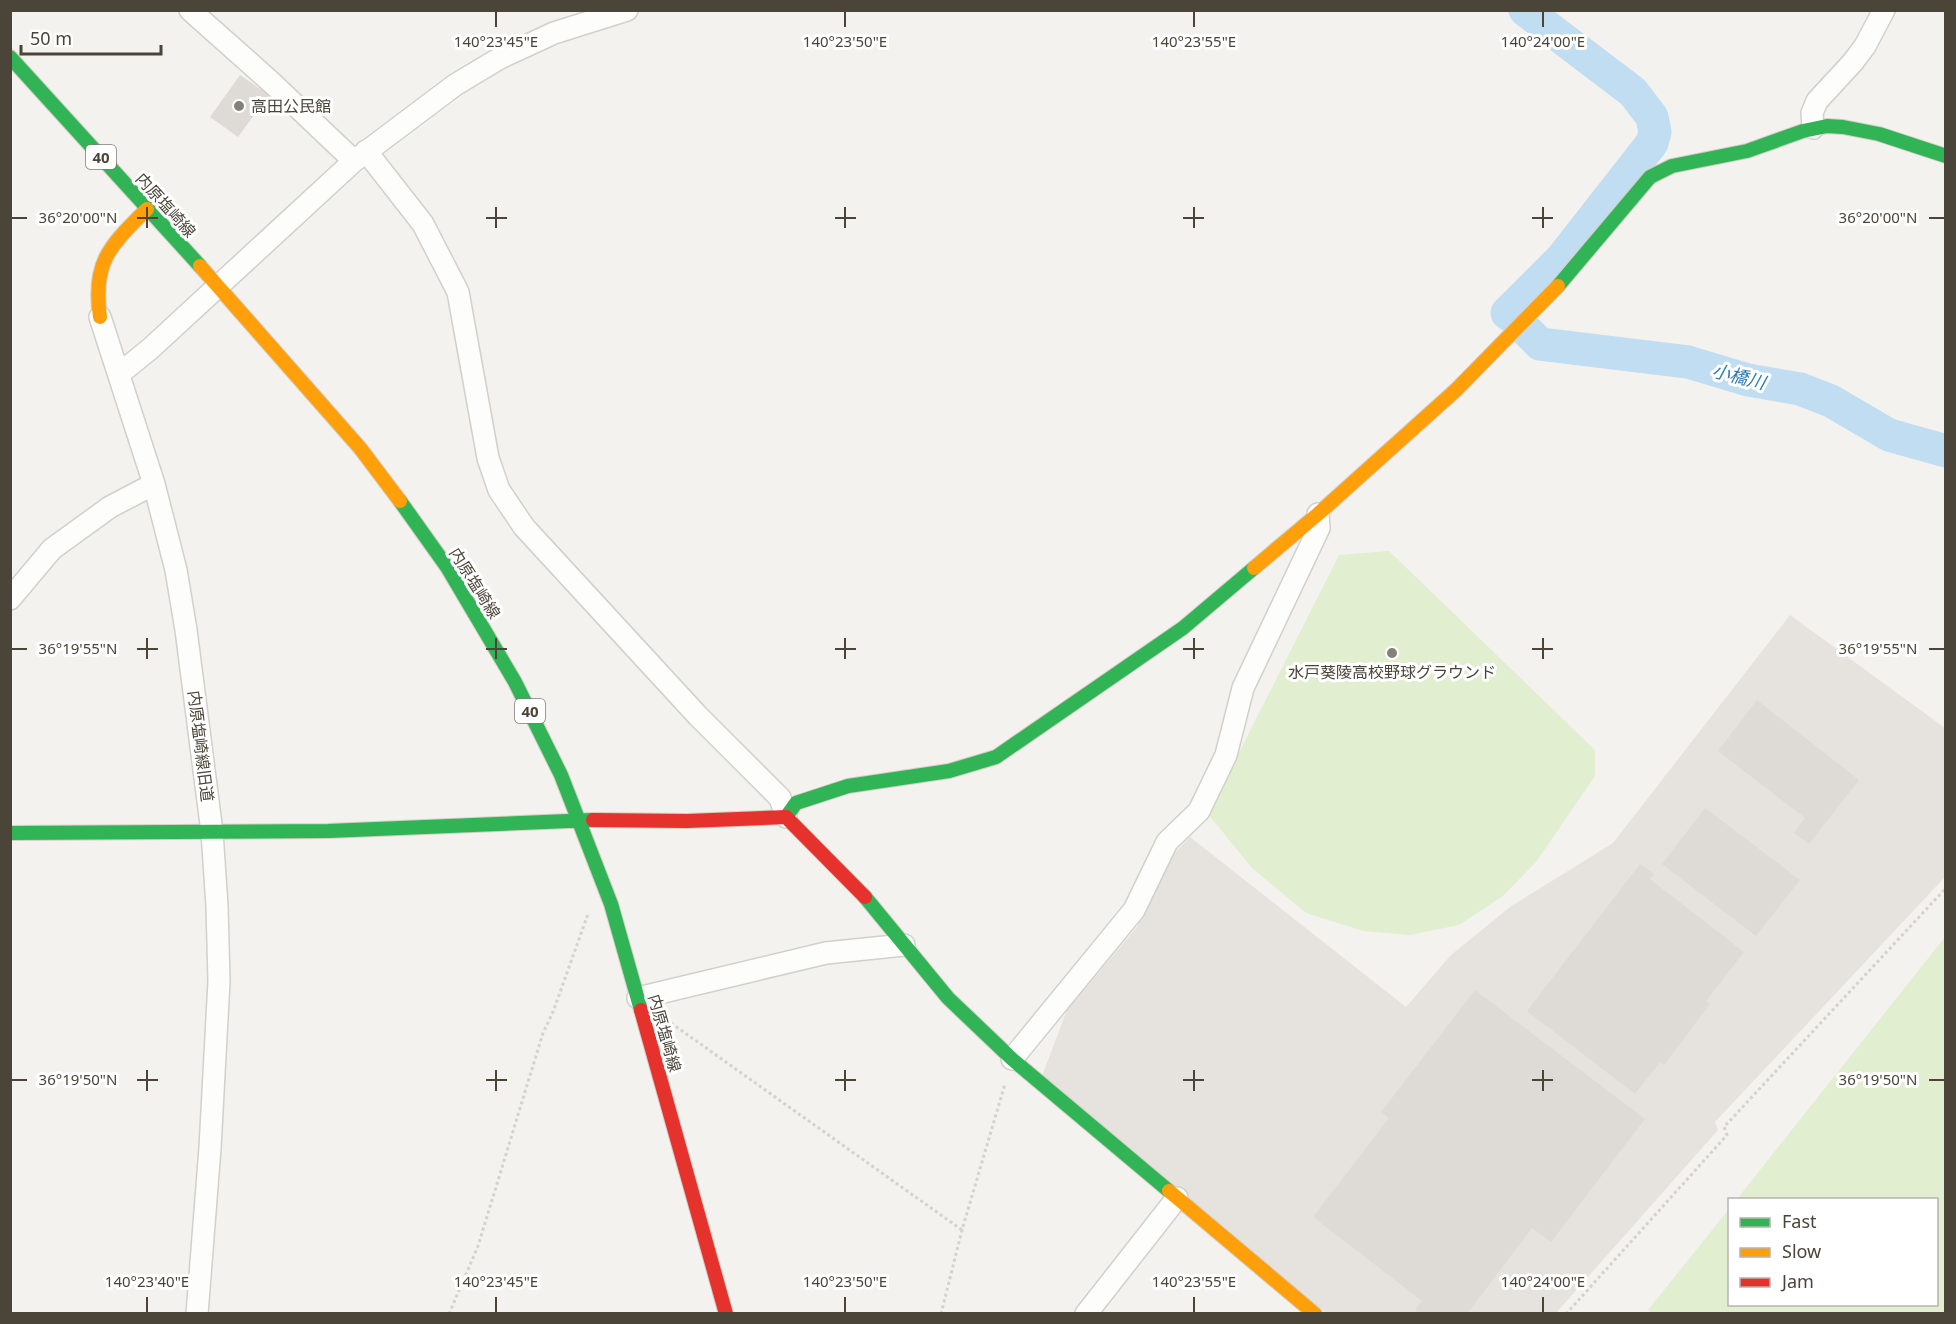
<svg xmlns="http://www.w3.org/2000/svg" width="1956" height="1324" viewBox="0 0 1956 1324" font-family="'Noto Sans','Noto Sans JP',sans-serif">
<style>
.industrial{fill:#e6e2de}
.green{fill:#e1eecf}
.lines{fill:none;stroke-linecap:round;stroke-linejoin:round}
.river{stroke:#c0ddf1;stroke-width:33}
.building{fill:#dedbd6}
.street-casing{stroke:#d2d0cb;stroke-width:24}
.fast-casing{stroke:#d3cfc5;stroke-width:16}
.slow-casing{stroke:#d3cfc5;stroke-width:16}
.jam-casing{stroke:#d3cfc5;stroke-width:16}
.path{stroke:#d3d2cc;stroke-width:3;stroke-dasharray:3 3;stroke-linecap:butt}
.street{stroke:#fdfdfc;stroke-width:21}
.fast{stroke:#30b455;stroke-width:14}
.slow{stroke:#ff9f0a;stroke-width:14}
.jam{stroke:#e5322d;stroke-width:14}
.ticks{fill:none;stroke:#4b4439;stroke-width:2}
.poi-dot{fill:#868178;stroke:#fff;stroke-width:2}
.labels{text-anchor:middle;dominant-baseline:central;stroke-width:6;stroke-linejoin:round;paint-order:stroke}
.shield{fill:#fff;stroke:#817c74;stroke-width:1.5}
.shield-label{font-size:15px;font-weight:bold;fill:#4b4439}
.poi-label{font-size:16px;fill:#4b4439;stroke:#fff;text-anchor:start}
.street-label{font-size:16px;fill:#4b4439;stroke:#fff}
.water-label{font-size:18px;font-style:italic;fill:#2e7ab2;stroke:#fff}
.ticks-label{font-size:15px;text-anchor:middle;fill:#4b4439;stroke:#fff;stroke-width:6;stroke-linejoin:round;paint-order:stroke}
</style>
<rect width="100%" height="100%" fill="#f4f2ee"/>
<path class="industrial" d="M1790,615L1945,728V877L1715,1122L1718,1130L1556,1313H1326L1042,1076L1067,1010L1137,927L1171,857L1190,837L1406,1007L1451,955L1510,907L1613,843Z"/>
<path class="green" d="M1389,551L1595,750V776L1536,862L1503,896L1459,925L1410,935L1363,931L1306,913L1252,868L1208,814L1339,555Z
M1945,937V1313H1651L1648,1310L1729,1209L1730,1304H1936V1200L1737,1199Z"/>
<g class="lines">
<path class="river" d="M1511,316L1507,313L1562,258L1652,143L1655,132L1652,117L1633,92L1525,10
M1526,330L1540,344L1688,362L1748,380L1800,389L1831,401L1889,435L1946,451"/>
</g>
<path class="building" d="M240,75L269,95L238,137L210,117Z
M1757,700L1859,780L1809,844L1794,833L1805,818L1718,751Z
M1705,808L1800,880L1756,936L1662,864Z
M1640,864L1654,874L1650,879L1744,952L1706,1001L1710,1004L1664,1065L1660,1062L1635,1094L1527,1011Z
M1475,990L1645,1119L1551,1242L1532,1228L1467,1314H1420L1415,1310L1422,1301L1313,1217L1389,1118L1381,1112Z"/>
<g class="lines">
<defs>
<path id="street" d="M190,10L271,82L354,161
M1813,128L1812,113L1817,101L1853,62L1865,46L1884,10
M366,151L423,224L458,292L488,458L499,490L524,527L698,716L780,798L786,817
M100,317L154,484L176,570L186,630L212,832L217,906L219,981L210,1148L197,1314
M119,374L150,349L354,161L455,85L500,58L554,33L627,10
M10,599L52,549L110,507L154,484
M638,998L826,953L904,945
M1012,1059L1134,910L1167,842L1199,811L1226,755L1243,688L1319,528L1318,514
M1086,1314L1177,1198"/>
<path id="fast" d="M10,57L200,266
M1558,286L1650,177L1672,166L1747,151L1803,131L1827,126L1843,127L1879,134L1946,156
M400,501L447,567L515,682L561,775L611,904L641,1010
M786,817L796,803L848,786L949,771L996,757L1183,628L1254,568
M10,833L328,831L593,820
M865,897L948,998L1012,1059L1169,1191"/>
<path id="slow" d="M200,266L360,448L400,501
M100,317C92,262 110,246 147,209
M1254,568L1318,514L1456,390L1558,286
M1169,1191L1315,1314"/>
<path id="jam" d="M593,820L687,821L786,817L865,897
M641,1010L726,1314"/>
</defs>
<use href="#street" class="street-casing"/>
<use href="#fast" class="fast-casing"/>
<use href="#slow" class="slow-casing"/>
<use href="#jam" class="jam-casing"/>
<path class="path" d="M671,1023L962,1230
M449,1314L478,1246L543,1033L553,1012L588,914
M941,1314L962,1230L1005,1084
M1566,1314L1727,1135L1724,1127L1946,888"/>
<use href="#street" class="street"/>
<use href="#fast" class="fast"/>
<use href="#slow" class="slow"/>
<use href="#jam" class="jam"/>
</g>
<path class="ticks" d="M496,12V27M845,12V27M1194,12V27M1543,12V27M147,207V228M496,207V228M845,207V228M1194,207V228M1543,207V228M12,218H27M137,218H158M486,218H507M835,218H856M1183,218H1204M1532,218H1553M1929,218H1944M147,638V659M496,638V659M845,638V659M1194,638V659M1543,638V659M12,649H27M137,649H158M486,649H507M835,649H856M1183,649H1204M1532,649H1553M1929,649H1944M147,1070V1091M496,1070V1091M845,1070V1091M1194,1070V1091M1543,1070V1091M12,1080H27M137,1080H158M486,1080H507M835,1080H856M1183,1080H1204M1532,1080H1553M1929,1080H1944M147,1297V1312M496,1297V1312M845,1297V1312M1194,1297V1312M1543,1297V1312"/>
<g class="poi-dot">
<circle cx="239" cy="106" r="6"/>
<circle cx="1392" cy="653" r="6"/>
</g>
<g class="labels">
<g class="shield">
<rect x="86" y="145" width="30" height="24" rx="4.5"/>
<rect x="515" y="699" width="30" height="24" rx="4.5"/>
</g>
<g class="shield-label">
<text x="101" y="157">40</text>
<text x="530" y="711">40</text>
</g>
<g class="poi-label">
<text x="251" y="106">高田公民館</text>
<text x="1392" y="672" text-anchor="middle">水戸葵陵高校野球グラウンド</text>
</g>
<g class="street-label">
<text transform="translate(166 205) rotate(48)">内原塩崎線</text>
<text transform="translate(475 583) rotate(58)">内原塩崎線</text>
<text transform="translate(201 746) rotate(83)">内原塩崎線旧道</text>
<text transform="translate(665 1033) rotate(74)">内原塩崎線</text>
</g>
<g class="water-label">
<text transform="translate(1739 376) rotate(14)">小橋川</text>
</g>
</g>
<g class="ticks-label">
<text x="496" y="47">140°23'45"E</text>
<text x="845" y="47">140°23'50"E</text>
<text x="1194" y="47">140°23'55"E</text>
<text x="1543" y="47">140°24'00"E</text>
<text x="78" y="223">36°20'00"N</text>
<text x="1878" y="223">36°20'00"N</text>
<text x="78" y="654">36°19'55"N</text>
<text x="1878" y="654">36°19'55"N</text>
<text x="78" y="1085">36°19'50"N</text>
<text x="1878" y="1085">36°19'50"N</text>
<text x="147" y="1287">140°23'40"E</text>
<text x="496" y="1287">140°23'45"E</text>
<text x="845" y="1287">140°23'50"E</text>
<text x="1194" y="1287">140°23'55"E</text>
<text x="1543" y="1287">140°24'00"E</text>
</g>
<rect width="1956" height="1324" fill="none" stroke="#4b4439" stroke-width="24"/>
<rect x="1728" y="1198" width="210" height="108" fill="#ffffff" stroke="#b7b4b0" stroke-width="1.5"/>
<rect x="1740" y="1218" width="30" height="9" fill="#30b455" stroke="#b7b4b0" stroke-width="1.5"/>
<text x="1782" y="1228" font-size="18" fill="#4b4439">Fast</text>
<rect x="1740" y="1248" width="30" height="9" fill="#ff9f0a" stroke="#b7b4b0" stroke-width="1.5"/>
<text x="1782" y="1258" font-size="18" fill="#4b4439">Slow</text>
<rect x="1740" y="1278" width="30" height="9" fill="#e5322d" stroke="#b7b4b0" stroke-width="1.5"/>
<text x="1782" y="1288" font-size="18" fill="#4b4439">Jam</text>
<path d="M21 45v9h140v-9" fill="none" stroke="#4b4439" stroke-width="3"/>
<text x="30" y="45" font-size="18" fill="#4b4439" stroke="#ffffff" stroke-width="4.5" paint-order="stroke">50 m</text>
</svg>
